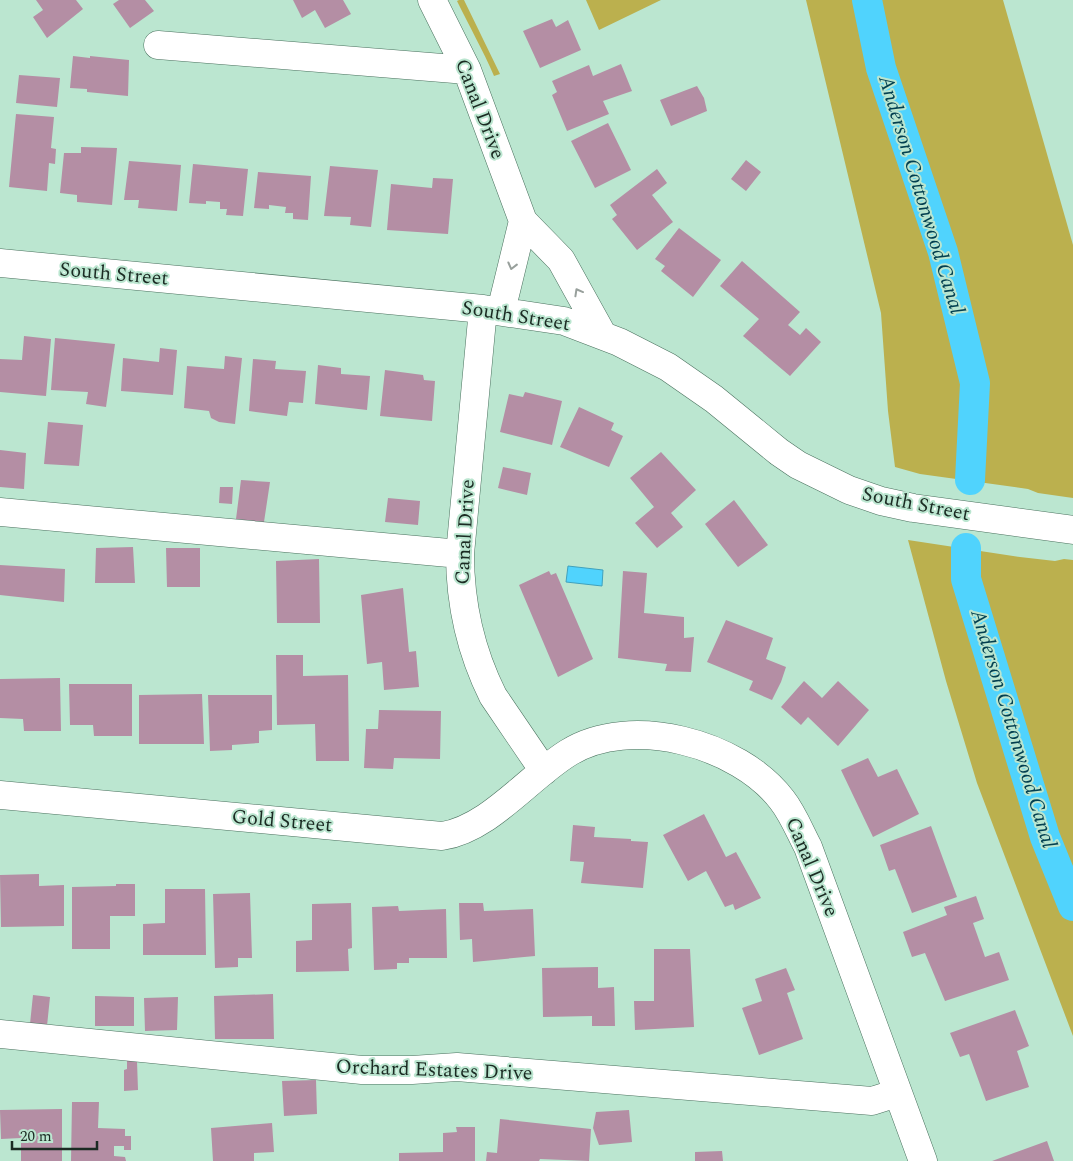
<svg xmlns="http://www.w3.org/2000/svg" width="1073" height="1161" viewBox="0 0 1073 1161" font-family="Spectral,serif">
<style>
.green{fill:#bbb04e}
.water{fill:#50d3fd;stroke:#40a1bc}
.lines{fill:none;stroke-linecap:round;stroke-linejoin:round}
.canal{stroke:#50d3fd;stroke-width:30}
.building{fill:#b48ea4}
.minor-casing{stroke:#4a715e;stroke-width:29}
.minor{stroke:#fff;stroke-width:28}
.oneway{stroke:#98a09c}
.labels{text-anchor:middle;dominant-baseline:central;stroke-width:4;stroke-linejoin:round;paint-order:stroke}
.street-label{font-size:20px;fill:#1b2b23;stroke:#bbe6d0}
.water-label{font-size:21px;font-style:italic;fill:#023f50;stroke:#bbe6d0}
</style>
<rect width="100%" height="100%" fill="#bbe6d0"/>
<path class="green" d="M459,0H464L500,74L494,76C483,50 469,26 457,1Z
M586,0H661L599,30Z
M806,0H1003L1073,245V498L1038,493L1028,489L920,474L895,467L888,411L881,313Z
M908,540L1020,557L1055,561L1064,559L1073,560V1036L977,783L946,681Z"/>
<path class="water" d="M568,566L603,570L602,586L566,582Z"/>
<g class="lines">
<path class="canal" d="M867,0L881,68L943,252L975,383L970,480
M966,548V579L1045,837L1073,906"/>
</g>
<path class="building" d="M36,0H76L83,9L47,38L33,17L43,10Z
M119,0H145L154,11L130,28L113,4Z
M293,0H343L351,14L325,28L315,10L302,18Z
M552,19L556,27L568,20L581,50L540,68L523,31Z
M73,56L90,58V56L129,60L128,96L87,92V89L70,88Z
M621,64L632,91L603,101L609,114L567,131L552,95L557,92L552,81L589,65L593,76Z
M19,75L60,78L57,107L16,103Z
M697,86L704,98L707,111L671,126L660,100Z
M16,114L54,117L51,148L56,149L55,164L49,163L47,191L9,187Z
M608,123L631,170L595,188L571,141Z
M81,147L117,148L112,205L77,202V195L60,193L64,153H81Z
M746,160L761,172L746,191L731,179Z
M129,161L181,165L177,211L138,208L139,200H124Z
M193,164L248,169L243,216L226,215L227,209H220V202L206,201V204L189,203Z
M330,166L378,170L371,227L350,225L351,217L324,216Z
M657,169L667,183L652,195L673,222L637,250L612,219L617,215L610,205Z
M258,172L311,176L308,220L293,219V213H285L286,207L269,205V209L254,208Z
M433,178L453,179L448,234L387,230L391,184L432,188Z
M679,228L721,260L693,297L661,271L665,266L655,259Z
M742,261L800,312L788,325L800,335L806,328L821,342L790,376L743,336L759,319L720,286Z
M24,336L51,339L46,396L0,392V359L22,360Z
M55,338L115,344L106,407L86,404L88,392L51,390Z
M160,348L177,350L173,395L121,391L123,358L159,362Z
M225,356L242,358L235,424L219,422L211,418L209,411L184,408L187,366L224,369Z
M253,359L276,361L275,369L306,371L303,403L289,402L287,416L249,411Z
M318,365L341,368V374L370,376L367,410L315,404Z
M385,370L423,375L424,380L435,381L432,421L380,416Z
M525,392L562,401L552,445L500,432L509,394L523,397Z
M579,407L614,423L611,430L623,436L609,467L560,447Z
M48,422L83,425L79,466L44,464Z
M0,450L26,453L24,489L0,487Z
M661,452L696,490L671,513L683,527L657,548L635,523L654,507L630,478Z
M503,467L531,473L527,495L498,488Z
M241,480L270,482L264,522L236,519Z
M220,487H233L232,504L219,503Z
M388,498L420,501L418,525L385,522Z
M734,500L768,545L738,567L705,524Z
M133,547L135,583H95L96,548Z
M166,548H200V587H167Z
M319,559L320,623H277L276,561Z
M0,565L65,569L64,602L0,595Z
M549,571L551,575L556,573L593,659L558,677L519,585Z
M623,571L647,573L644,613L684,617V638L694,637L691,672L665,671L667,664L618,658Z
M403,588L409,652L416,651L419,687L384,690L382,662L367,664L361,595Z
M726,620L773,638L766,659L786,667L781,682L772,700L749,690L753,681L707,662Z
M276,655H303V676L348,675L349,761H316L315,724L277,725Z
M60,678L61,731H24L23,719L0,718V679Z
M804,681L822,698L838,681L869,710L838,746L808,717L801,725L781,707Z
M69,684H132V736H94L93,725H70Z
M202,694L204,744H139V695Z
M208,695H272V730L259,731V743L232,745V750L210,751Z
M379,710L441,711L440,759L394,758L393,769L364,768L366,729H378Z
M868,758L878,777L897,769L919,814L873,837L841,770Z
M704,814L726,857L736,852L761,898L735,910L733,904L725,907L706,871L688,881L663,835Z
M573,825L595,827L594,837L631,839V841L648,842L643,888L581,883L584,862L570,861Z
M931,826L957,897L912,913L895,869L889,871L880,845Z
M39,874V886L64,885V926L1,927L0,875Z
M116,884H135V916H110V949H72V887L116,886Z
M165,889H205L206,955H143V924L165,923Z
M250,893L252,958H238V967L215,968L213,894Z
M976,896L984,919L973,923L985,957L999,952L1009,980L945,1001L925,953L912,957L903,932L947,915L944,907Z
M351,903L352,948L348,949L349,971L296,972V941L312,940V904Z
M459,903H483L484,911L533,909L535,956L473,962L472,939L460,940Z
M398,906L399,911L446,909L447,958H409V963H397V969L374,970L372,907Z
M654,949H690L694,1027L635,1030L634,1001H654Z
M598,967V988L614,987L615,1026H592V1016L543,1017L542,968Z
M786,968L795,990L787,993L803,1039L759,1055L742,1008L762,1001L755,979Z
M273,994L274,1039H215L214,996Z
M33,995L50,997L47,1026L30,1024Z
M95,996L134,997V1026H95Z
M178,997L177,1030L145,1031L144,998Z
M1015,1010L1029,1046L1017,1051L1029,1087L986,1101L969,1054L960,1057L950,1033Z
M127,1061H137L138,1090L124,1091V1070L127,1069Z
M316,1080L317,1114L284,1116L282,1081Z
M72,1102H99L98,1128L125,1129V1136H131V1150H124V1146H114V1156L125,1157L126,1161H71Z
M62,1109V1161H21V1138L1,1139L0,1110Z
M629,1110L632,1142L599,1145L593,1128L596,1112Z
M500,1119L591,1129L589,1161L540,1159L539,1161H486L487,1152L497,1153Z
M272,1123L274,1152L254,1153V1161H213L211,1128Z
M456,1127H475V1161H399V1153L443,1152V1133L457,1132Z
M1047,1141L1054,1161H992Z
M722,1151L723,1161H695V1152Z"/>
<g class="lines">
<defs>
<path id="minor" d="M432,0L467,70L523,221L561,260L602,334
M158,45L467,70
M0,263L483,309L564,321L619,342L668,367L714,399L779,452L798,465L849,490L881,501L913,508L1073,530
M483,309L460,554C460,604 471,652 493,696L544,771
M501,311L523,221
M0,512L460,554
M0,795L442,836C489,829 529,777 568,753C630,714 739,743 782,800C793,814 800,832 808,847L923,1161
M0,1034L362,1070H412L457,1067L872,1101L897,1093"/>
</defs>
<use href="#minor" class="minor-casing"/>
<use href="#minor" class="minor"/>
</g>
<defs><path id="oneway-chevron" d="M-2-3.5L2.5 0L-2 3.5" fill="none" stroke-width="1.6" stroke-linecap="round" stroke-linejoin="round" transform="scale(1.25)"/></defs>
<g class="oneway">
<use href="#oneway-chevron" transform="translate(512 266) rotate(104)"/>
<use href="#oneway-chevron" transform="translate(578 292) rotate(-119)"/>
</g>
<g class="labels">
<g class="street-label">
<text transform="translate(480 109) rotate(69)">Canal Drive</text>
<text transform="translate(114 274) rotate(5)">South Street</text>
<text transform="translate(516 316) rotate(9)">South Street</text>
<text transform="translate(916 504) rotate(11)">South Street</text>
<text transform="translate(465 532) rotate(-87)">Canal Drive</text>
<text transform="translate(282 821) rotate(5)">Gold Street</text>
<text transform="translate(812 867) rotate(67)">Canal Drive</text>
<text transform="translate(434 1070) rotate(2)">Orchard Estates Drive</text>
</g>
<g class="water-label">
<text transform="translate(921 195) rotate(73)">Anderson Cottonwood Canal</text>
<text transform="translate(1013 729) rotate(73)">Anderson Cottonwood Canal</text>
</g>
</g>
<path d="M12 1141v8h85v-8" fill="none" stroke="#1b2b23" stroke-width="2.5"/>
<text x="20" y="1141" font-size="15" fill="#1b2b23" stroke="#bbe6d0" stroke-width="4" paint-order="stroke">20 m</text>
</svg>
